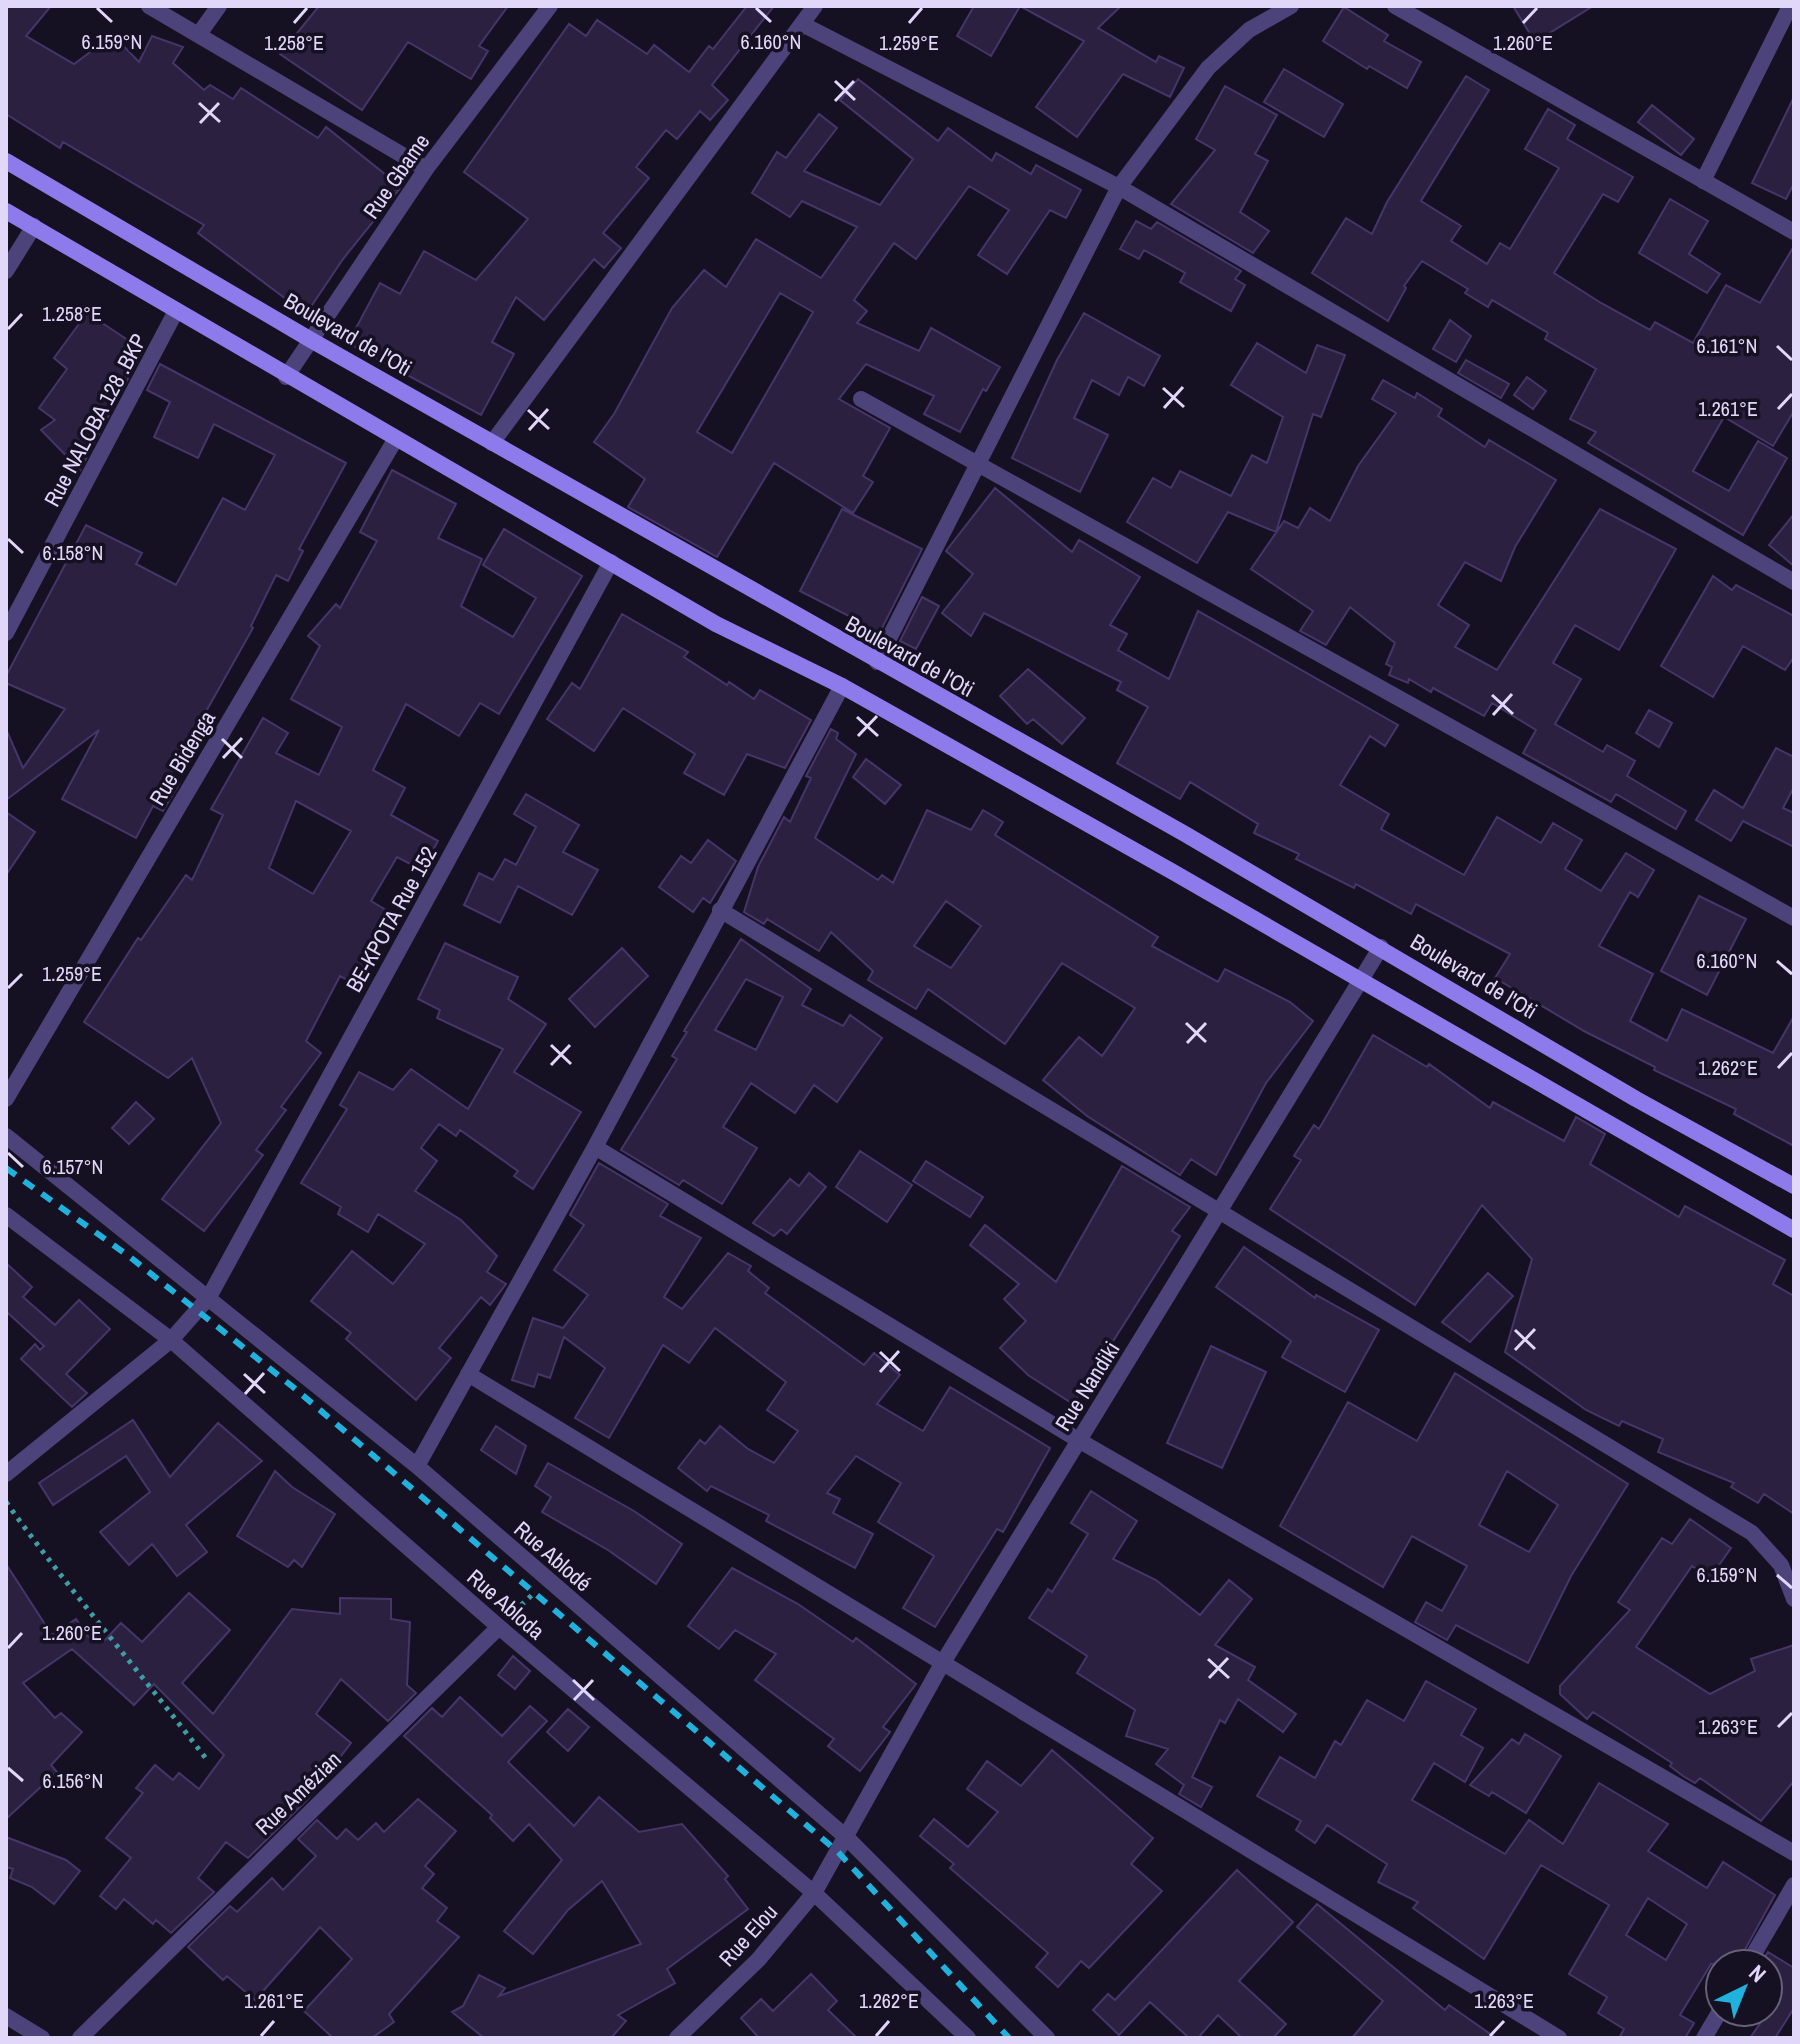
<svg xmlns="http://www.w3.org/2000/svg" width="1800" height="2044" viewBox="0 0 1800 2044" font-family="'Archivo Narrow',sans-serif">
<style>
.building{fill:#2b2040;stroke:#463569;stroke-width:2;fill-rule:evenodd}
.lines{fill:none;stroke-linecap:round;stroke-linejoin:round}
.path{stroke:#3f9ea5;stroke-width:5;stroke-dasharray:4 6;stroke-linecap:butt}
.street{stroke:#4c437a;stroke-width:16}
.secondary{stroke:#8d7bec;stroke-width:16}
.rail{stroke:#20b1dd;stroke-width:6;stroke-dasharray:12 10;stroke-linecap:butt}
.ticks{fill:none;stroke:#e0d7f9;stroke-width:3}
.labels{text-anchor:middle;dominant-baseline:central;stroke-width:7;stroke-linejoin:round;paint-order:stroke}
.street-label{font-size:22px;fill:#e0d7f9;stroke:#161122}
.ticks-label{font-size:20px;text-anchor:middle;fill:#e0d7f9;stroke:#161122;stroke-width:7;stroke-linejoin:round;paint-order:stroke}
</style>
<rect width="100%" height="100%" fill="#161122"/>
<path class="building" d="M6,6H51L26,36L74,64L113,35L139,62L152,36L183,47L173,63L204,90L210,85L233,99L241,88L318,138L326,127L401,187L343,259L306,314L198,233L204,225L63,142L60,148L6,114Z
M319,6H508L479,46L488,51L471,79L408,42L362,110L280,54Z
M747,6H774L712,85L728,100L710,120L700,111L677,139L666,130L636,167L649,178L603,233L621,248L604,268L594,259L544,320L516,297L492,342L514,354L481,415L348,343L380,283L400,294L424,251L476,280L528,219L464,172L569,24L586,36L597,20L647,54L654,45L689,72L709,46L713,49Z
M974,6H1121L1098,28L1156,62L1159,56L1184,68L1170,97L1123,74L1077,137L1036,107L1084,41L1020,6L991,56L957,36Z
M1513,6H1593L1535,42Z
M1344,7L1388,35L1384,41L1421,62L1407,88L1369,66L1367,69L1323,41Z
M1284,69L1343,104L1324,137L1264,102Z
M1466,76L1489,90L1421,201L1461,226L1451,241L1487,264L1500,243L1510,249L1559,168L1525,149L1548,109L1575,125L1567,139L1633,177L1618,202L1603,194L1554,273L1601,303L1650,330L1655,322L1693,343L1726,285L1760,303L1794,246V411L1773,446L1724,417L1693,471L1729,491L1758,441L1787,458L1743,535L1588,443L1596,432L1570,419L1596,369L1545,339L1548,333L1492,300L1488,307L1465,293L1468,289L1422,261L1404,286L1406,288L1388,321L1312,273L1346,218L1372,234L1387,202Z
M858,79L938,141L948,128L992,161L996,153L1031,174L1036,165L1081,190L1066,218L1050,210L1007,274L978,255L1009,210L969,186L916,259L894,243L854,300L867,311L857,323L919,351L931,328L1000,367L986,391L983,389L960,432L924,414L934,396L866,364L839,399L890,428L863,476L873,482L853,513L774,463L717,557L628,507L645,479L594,442L614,414L672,308L704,270L726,287L756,239L821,278L857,227L802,201L790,217L752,193L777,152L786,158L819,114L837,128L804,171L880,205L913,159L840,100ZM780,293L813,312L732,453L697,432Z
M1225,86L1277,115L1255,154L1268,161L1240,212L1269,231L1253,253L1171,204L1215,150L1196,139Z
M1794,97V183L1786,199L1752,183Z
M1652,105L1694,139L1681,155L1638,122Z
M1670,199L1708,221L1689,254L1720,274L1707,293L1639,253Z
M1136,221L1151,229L1157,222L1241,271L1235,279L1245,285L1231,311L1180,282L1185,273L1144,250L1139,259L1120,249Z
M87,313L143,350L80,470L41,430L55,420L39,408L67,369L54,358Z
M1084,313L1160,356L1144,386L1128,377L1119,395L1092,380L1074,418L1108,435L1080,492L1012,458L1057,360Z
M1450,320L1471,336L1456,362L1433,349Z
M1257,343L1306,373L1317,345L1345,355L1321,417L1313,414L1276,532L1228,512L1197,563L1127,522L1153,478L1171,488L1180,471L1231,496L1252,455L1267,463L1283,417L1231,385Z
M1466,360L1509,384L1501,398L1458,373Z
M160,364L346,463L299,549L303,551L288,581L276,575L251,626L253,628L168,779L179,784L163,811L153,806L136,838L62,799L99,730L6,800V729L23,768L65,709L6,683V676L86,525L142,553L136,564L176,585L223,498L245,510L275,455L214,424L198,458L154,437L170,402L147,390Z
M1527,377L1546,391L1533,409L1514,395Z
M1383,380L1415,398L1417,393L1442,409L1438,416L1485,447L1489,440L1556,480L1515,547L1501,581L1465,562L1438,605L1469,625L1455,647L1497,670L1600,509L1676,549L1619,650L1575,625L1553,663L1581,679L1555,724L1603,752L1607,745L1635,761L1627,776L1686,811L1676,829L1616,794L1611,802L1523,753L1536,730L1492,703L1484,716L1433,688L1431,692L1409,679L1408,683L1389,675L1392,667L1386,664L1395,643L1350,607L1326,645L1300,631L1313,611L1251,569L1284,521L1298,528L1310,508L1330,521L1358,466L1396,413L1372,399Z
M392,470L456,504L438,538L482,559L461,606L513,637L536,598L483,565L504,529L582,576L499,714L480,703L459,736L406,704L373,770L405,788L391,815L438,841L422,870L397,857L371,901L391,913L365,956L369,959L354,984L340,976L306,1041L321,1053L281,1107L286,1110L256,1150L263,1155L204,1231L162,1199L221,1123L192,1058L168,1078L84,1022L138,938L141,940L186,875L192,880L223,815L211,809L263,718L288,733L276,753L319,775L342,727L291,699L320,646L308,636L336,604L340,608L377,541L360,532ZM296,801L351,831L313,894L269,868Z
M995,488L1072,552L1079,540L1140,577L1110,625L1127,634L1118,650L1169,679L1198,611L1398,725L1385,746L1370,736L1340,785L1389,814L1381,829L1464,875L1497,817L1541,843L1553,823L1582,840L1565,869L1601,891L1626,853L1654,870L1638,897L1630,892L1599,946L1653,974L1630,1021L1667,1041L1682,1009L1773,1053L1794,1016V1146L1734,1114L1736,1109L1654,1070L1655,1067L1584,1031L1495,978L1510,954L1416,904L1411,914L1356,884L1354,888L1296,859L1299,854L1254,833L1258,824L1190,782L1180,799L1117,763L1148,707L1117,690L1121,682L984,613L971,636L942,613L973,574L946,551Z
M842,509L922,549L880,632L800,591Z
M1794,514V566L1769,545Z
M1713,576L1732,590L1736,585L1794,616V657L1785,670L1743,646L1713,697L1661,666Z
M922,597L939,606L916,649L900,641Z
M622,614L688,652L684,657L727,685L729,682L754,699L760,690L811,720L785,768L747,754L724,795L684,773L695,754L623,708L594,751L547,719L572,683L580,689Z
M1028,669L1085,718L1062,744L1033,719L1027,724L1000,696Z
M1649,710L1672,723L1659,747L1636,733Z
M831,729L838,733L836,739L856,754L815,838L878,880L882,875L893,883L927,810L971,830L983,810L1003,822L995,835L1158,937L1152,946L1218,982L1225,969L1290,1002L1313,1021L1266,1083L1216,1175L1191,1159L1180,1175L1087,1116L1043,1080L1079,1037L1102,1056L1135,1008L1062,963L1005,1044L928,989L916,1009L868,980L873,971L831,932L819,951L767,919L764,924L744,912L758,867L784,817L790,822L811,778L806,776ZM946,901L981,926L951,968L914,946Z
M1776,748L1794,757V787L1783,808L1794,813V847L1743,821L1731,841L1696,820L1714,790L1743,808Z
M866,759L901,785L885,804L853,777Z
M526,794L579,825L563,852L598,870L572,915L518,886L500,923L464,905L479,873L493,880L505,859L516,865L536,827L514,814Z
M6,812L35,832L6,875Z
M708,840L736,861L710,903L703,898L693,912L659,887L681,856L691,863Z
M1699,896L1746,919L1707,995L1661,971Z
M741,939L811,989L802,1005L843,1026L850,1015L882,1038L837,1102L814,1085L795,1113L751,1083L723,1127L757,1148L722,1204L683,1180L679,1185L621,1150L677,1059L672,1056L687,1032L684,1031ZM746,979L783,997L756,1050L715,1030Z
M445,943L518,977L508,999L546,1024L514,1072L581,1112L533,1189L514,1176L518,1171L460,1130L456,1136L439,1124L421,1148L437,1161L415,1191L461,1220L497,1256L487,1272L506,1284L490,1305L481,1297L439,1348L451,1358L416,1400L346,1339L351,1333L311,1301L352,1251L393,1284L425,1244L378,1214L368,1232L338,1214L341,1207L301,1183L347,1109L340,1105L359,1072L393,1090L411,1069L468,1109L503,1049L437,1018L440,1010L418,999Z
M622,948L648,976L595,1027L569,999Z
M1373,1035L1427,1067L1429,1064L1490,1108L1493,1102L1564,1141L1576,1117L1605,1134L1590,1164L1679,1217L1685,1206L1785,1260L1773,1284L1794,1296V1514L1764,1494L1758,1503L1731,1487L1734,1483L1658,1452L1663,1439L1622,1421L1619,1426L1586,1410L1505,1352L1532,1259L1482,1205L1415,1305L1270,1209L1301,1160L1294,1156L1314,1125L1319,1129Z
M136,1102L154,1119L129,1144L112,1128Z
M860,1151L912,1185L887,1222L836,1187Z
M926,1161L983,1197L970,1217L913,1181Z
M599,1163L668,1204L660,1216L701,1238L664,1297L682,1309L728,1253L751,1266L748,1271L769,1288L765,1293L864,1365L874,1353L900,1375L877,1404L923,1431L950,1387L1050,1448L1003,1532L997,1529L935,1627L903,1608L934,1556L878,1522L901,1483L856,1456L827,1493L840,1499L833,1513L873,1534L855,1568L766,1521L769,1515L711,1486L707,1491L678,1468L700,1440L705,1444L720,1426L748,1449L774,1463L798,1431L767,1410L786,1382L715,1328L689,1363L663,1345L609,1438L575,1418L605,1368L564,1337L550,1378L538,1374L534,1387L512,1380L533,1318L563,1328L588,1295L554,1270L584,1225L570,1215Z
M1122,1166L1190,1207L1172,1231L1180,1236L1073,1404L1028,1375L1000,1348L1026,1321L1004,1299L1019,1284L970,1245L985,1225L1056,1282Z
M809,1173L826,1187L787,1234L781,1229L774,1236L753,1223L790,1179L799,1186Z
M1244,1247L1315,1298L1316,1295L1379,1330L1345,1392L1282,1357L1291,1341L1216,1287Z
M6,1263L32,1287L23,1297L55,1325L79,1300L110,1329L66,1374L87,1393L72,1407L21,1359L35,1344L40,1350L44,1346L8,1313L6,1316Z
M1488,1273L1513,1296L1470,1342L1442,1322Z
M1211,1346L1266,1372L1222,1468L1167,1443Z
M1455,1373L1628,1484L1571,1576L1528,1663L1456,1625L1447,1640L1415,1622L1426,1602L1442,1611L1467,1566L1412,1536L1383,1587L1280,1526L1348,1402L1417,1441ZM1507,1471L1558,1505L1529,1552L1479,1525Z
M133,1420L170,1477L218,1423L262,1461L186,1525L207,1552L177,1576L152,1544L129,1565L100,1532L150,1492L126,1456L53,1505L39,1483Z
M496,1426L526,1446L516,1474L481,1450Z
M548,1463L634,1511L682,1544L656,1584L608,1550L542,1512L551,1497L535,1486Z
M275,1471L292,1487L335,1514L302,1567L294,1560L288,1567L237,1536Z
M1091,1491L1137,1521L1113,1559L1156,1580L1200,1615L1229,1580L1252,1599L1215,1645L1255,1667L1248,1680L1296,1714L1283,1732L1238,1699L1225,1723L1220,1720L1192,1777L1212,1787L1201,1807L1179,1794L1184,1785L1156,1764L1168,1749L1126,1736L1135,1710L1077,1673L1087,1656L1029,1618L1048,1589L1052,1592L1088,1534L1071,1523Z
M1690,1519L1731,1548L1710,1578L1692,1566L1636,1647L1710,1694L1755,1671L1751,1659L1794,1645V1781L1761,1821L1700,1778L1695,1783L1683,1776L1670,1766L1672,1763L1593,1712L1587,1719L1560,1694V1686L1630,1610L1618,1602L1662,1538L1672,1544Z
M6,1564L52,1635L76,1619L92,1642L99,1635L104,1641L121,1623L142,1642L189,1593L230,1630L182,1683L213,1714L292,1609L340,1614V1598L391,1599V1619L410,1622L407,1685L416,1693L388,1721L341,1679L316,1714L351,1743L307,1800L248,1858L226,1842L198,1878L214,1892L171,1933L156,1920L153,1924L124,1899L116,1909L100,1896L131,1858L106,1838L143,1793L136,1788L155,1765L173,1780L179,1773L199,1789L224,1755L154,1684L134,1705L72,1649L23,1683L55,1718L61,1713L82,1732L51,1765L57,1772L6,1819Z
M732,1568L798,1604L853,1642L856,1638L916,1684L883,1727L890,1732L860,1771L828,1746L834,1739L755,1680L776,1654L735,1630L719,1649L688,1626Z
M513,1656L530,1671L515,1689L498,1675Z
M1426,1681L1476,1709L1461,1735L1483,1748L1465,1782L1434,1763L1412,1800L1505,1854L1529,1820L1563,1844L1599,1783L1668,1824L1648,1851L1707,1888L1723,1862L1775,1895L1737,1964H1711L1680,2015L1694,2023L1685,2038H1619L1624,2029L1598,2013L1607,1997L1569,1974L1609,1905L1541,1865L1484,1959L1413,1908L1418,1902L1378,1882L1387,1864L1327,1825L1315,1843L1296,1830L1301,1821L1257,1796L1280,1757L1315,1778L1335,1741L1341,1745L1367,1700L1404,1721ZM1648,1898L1687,1924L1666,1960L1626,1935Z
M460,1697L502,1736L530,1706L547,1721L508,1762L574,1826L599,1797L639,1832L682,1824L728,1876L725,1879L748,1909L667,1969L675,1983L618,2015L626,2021L611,2038H484L452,2012L463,2006L479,1975L505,1988L499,1996L641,1944L602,1881L568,1910L533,1954L504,1931L562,1860L529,1824L513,1841L490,1818L492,1815L404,1736L432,1708L442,1717Z
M568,1709L589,1727L568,1751L547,1732Z
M1525,1734L1561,1756L1526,1813L1492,1792L1489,1796L1470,1785L1512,1739L1519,1744Z
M1052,1750L1153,1838L1131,1864L1162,1891L1089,1968L1081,1961L1058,1987L1036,1967L1048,1953L950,1868L954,1864L920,1836L934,1819L968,1847L998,1812L967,1789L987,1761L1021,1786Z
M418,1799L456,1831L425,1866L434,1874L422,1888L447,1908L437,1921L459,1937L389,2014L394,2022L372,2038H333L304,2011L352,1959L320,1927L255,2000L227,1976L223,1980L188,1947L230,1906L237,1912L272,1878L283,1890L316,1856L298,1839L317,1820L337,1839L346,1829L358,1840L376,1823L384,1832Z
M6,1837L66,1860L80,1871L54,1904L32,1887L10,1878L13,1869L6,1867Z
M1237,1870L1293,1922L1239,1981L1286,2024L1273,2038H1242L1218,2015L1198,2038H1189L1150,2002L1119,2035L1093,2010L1108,1994L1115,2000Z
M1317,1904L1445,2010L1449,2005L1496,2038H1352L1383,2001L1297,1927Z
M1768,1952L1794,1968V2008L1775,2038H1750L1768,2012V1964H1761Z
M811,1974L837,2001L828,2010L857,2038H759L741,2018L761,1999L773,2011Z"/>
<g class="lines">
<path class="path" d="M6,1502C70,1591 141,1673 207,1760
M514,1612L533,1594"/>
<path class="street" d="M149,6L426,169
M1395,6L1794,232
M802,24L1119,187L1794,582
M199,34L219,6
M1703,181L1790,6
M6,271L34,226
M286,377L426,169L550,6
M861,399L1794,918
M492,443L815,6
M6,633L176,311
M877,662L1119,187L1208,68L1249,30L1291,6
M720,910L1752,1533L1781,1565L1794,1599
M6,1099L395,440
M6,1136L417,1466L846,1837L1047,2038
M595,1147L1080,1441L1794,1853
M6,1215L171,1340L499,1627L814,1893L968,2038
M468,1374L1559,2038
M417,1466L595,1147L842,686
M6,1474L171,1340L209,1297L611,562
M1748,1964L1794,1885
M6,2016L42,2038
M80,2038L499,1627
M677,2038L758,1960L814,1893L942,1664L1381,947
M1704,2038L1720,2011"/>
<path class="secondary" d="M6,161L311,340L1185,834L1636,1099L1794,1186
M6,211L716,624L842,686L1173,872L1794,1230"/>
<path class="rail" d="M6,1168L130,1257L293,1387L838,1852L1009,2038"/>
</g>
<path class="ticks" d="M97,8L112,22M756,8L771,22M294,23L307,8M909,23L922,8M1523,23L1537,8M835,81L855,100M835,101L854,81M199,103L220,122M200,123L219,103M8,329L22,314M1777,346L1792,360M1163,388L1184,407M1164,408L1183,387M1778,409L1792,394M528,410L549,429M529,430L548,409M8,539L23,553M1492,695L1513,714M1493,715L1512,694M857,717L878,736M858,736L877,716M222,739L242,758M223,758L242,738M1777,961L1792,974M8,988L22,974M1186,1023L1206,1042M1187,1043L1206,1023M551,1045L571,1064M551,1065L570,1045M1778,1068L1792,1053M8,1153L23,1167M1515,1330L1535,1349M1515,1350L1535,1329M880,1352L900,1371M880,1372L899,1351M244,1374L265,1393M245,1394L264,1373M1777,1575L1792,1588M8,1648L22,1633M1208,1659L1229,1678M1209,1678L1228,1658M573,1680L594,1700M574,1700L593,1680M1778,1727L1792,1713M8,1768L23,1781M261,2036L274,2021M876,2036L889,2021M1490,2036L1504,2021"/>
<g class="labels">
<g class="street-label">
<text transform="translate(396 176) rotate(-55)">Rue Gbame</text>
<text transform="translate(348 334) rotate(30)">Boulevard de l'Oti</text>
<text transform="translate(95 420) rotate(-62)">Rue NALOBA 128 .BKP</text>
<text transform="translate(910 656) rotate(29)">Boulevard de l'Oti</text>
<text transform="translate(182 758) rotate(-59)">Rue Bidenga</text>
<text transform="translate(391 919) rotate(-61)">BE-KPOTA Rue 152</text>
<text transform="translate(1474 976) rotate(31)">Boulevard de l'Oti</text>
<text transform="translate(1087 1386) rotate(-58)">Rue Nandiki</text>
<text transform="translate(553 1556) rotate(41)">Rue Ablodé</text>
<text transform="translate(506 1604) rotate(41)">Rue Abloda</text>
<text transform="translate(298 1793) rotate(-44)">Rue Amézian</text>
<text transform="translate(748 1935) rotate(-48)">Rue Elou</text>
</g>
</g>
<g class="ticks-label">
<text x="112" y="49">6.159°N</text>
<text x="771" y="49">6.160°N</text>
<text x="294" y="50">1.258°E</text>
<text x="909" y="50">1.259°E</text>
<text x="1523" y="50">1.260°E</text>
<text x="72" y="321">1.258°E</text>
<text x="1727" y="353">6.161°N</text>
<text x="1728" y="416">1.261°E</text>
<text x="73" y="560">6.158°N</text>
<text x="1727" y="968">6.160°N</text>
<text x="72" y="981">1.259°E</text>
<text x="1728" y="1075">1.262°E</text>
<text x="73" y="1174">6.157°N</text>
<text x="1727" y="1582">6.159°N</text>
<text x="72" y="1640">1.260°E</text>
<text x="1728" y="1734">1.263°E</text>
<text x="73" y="1788">6.156°N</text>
<text x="274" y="2008">1.261°E</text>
<text x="889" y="2008">1.262°E</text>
<text x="1504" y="2008">1.263°E</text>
</g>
<rect width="1800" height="2044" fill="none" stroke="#e0d7f9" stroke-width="16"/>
<g transform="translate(1744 1988) rotate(43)"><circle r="38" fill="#161122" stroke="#676078" stroke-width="2"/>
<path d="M0-6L14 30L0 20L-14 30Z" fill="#20b1dd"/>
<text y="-12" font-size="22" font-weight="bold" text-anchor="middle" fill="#e0d7f9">N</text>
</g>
</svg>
